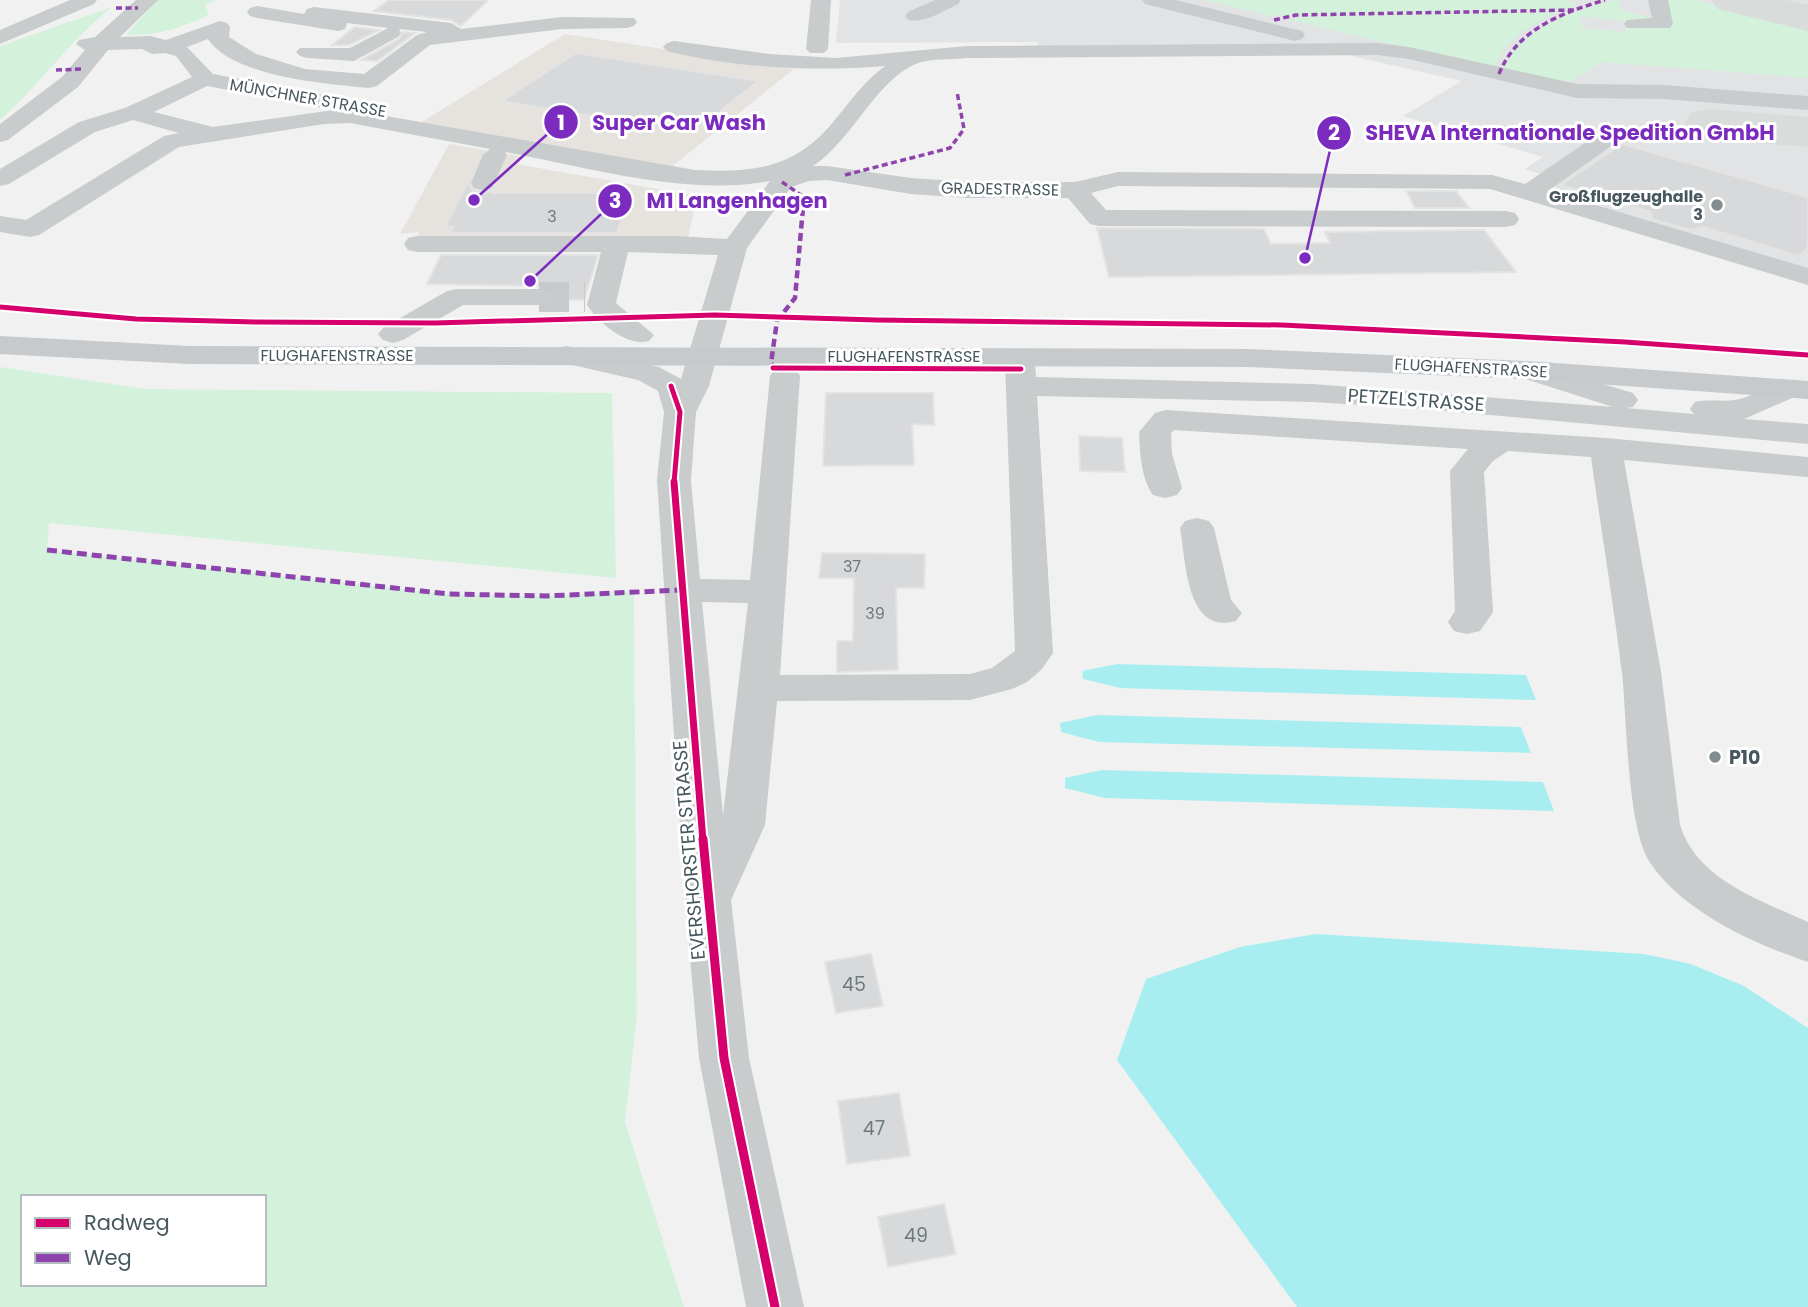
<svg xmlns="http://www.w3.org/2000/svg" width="1808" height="1307" viewBox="0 0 1808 1307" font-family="Poppins,sans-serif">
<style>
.commercial{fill:#e6e3df}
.airport{fill:#e1e3e4}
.green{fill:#d4f2db;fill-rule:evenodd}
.water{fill:#a8eef1}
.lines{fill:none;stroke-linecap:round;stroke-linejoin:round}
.taxiway{fill:#dadcdc;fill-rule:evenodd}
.building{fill:#d7d9da;stroke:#e3e3e4;stroke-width:2}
.minor-tunnel{stroke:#c6cacc;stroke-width:30;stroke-dasharray:30 15;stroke-linecap:butt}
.minor{fill:#c8cccd;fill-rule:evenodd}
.major{fill:#c6cacc;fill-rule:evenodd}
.quiet-far2{stroke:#8e44ad;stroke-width:3.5;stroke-dasharray:6 3.5;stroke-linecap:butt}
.quiet-far1{stroke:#8e44ad;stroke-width:4.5;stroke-dasharray:8 4.5;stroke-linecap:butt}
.quiet{stroke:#8e44ad;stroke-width:5;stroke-dasharray:10 5;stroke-linecap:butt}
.cycleway-far2-casing{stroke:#fff;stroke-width:9}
.cycleway-far1-casing{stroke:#fff;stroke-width:11}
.cycleway-casing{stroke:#fff;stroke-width:13}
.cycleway-far2{stroke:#d6006c;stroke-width:5}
.cycleway-far1{stroke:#d6006c;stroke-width:7}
.cycleway{stroke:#d6006c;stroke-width:9}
.poi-dot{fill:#828d91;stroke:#fff;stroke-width:2.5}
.labels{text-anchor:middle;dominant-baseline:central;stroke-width:6;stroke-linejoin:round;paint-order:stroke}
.far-street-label{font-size:16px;fill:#47575e;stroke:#fff}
.far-poi-label{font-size:16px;font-weight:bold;fill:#47575e;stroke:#fff;text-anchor:end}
.number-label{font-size:16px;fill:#6c797e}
.street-label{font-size:19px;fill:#47575e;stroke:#fff}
.poi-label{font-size:19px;font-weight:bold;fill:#47575e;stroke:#fff;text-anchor:start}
.near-number-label{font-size:19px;fill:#6c797e}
.leader{fill:none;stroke:#7b2cbf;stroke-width:2.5}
.callout-dot{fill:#7b2cbf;stroke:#fff;stroke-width:2.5}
.mark-label{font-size:21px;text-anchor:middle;font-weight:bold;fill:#fff}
.callout-label{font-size:21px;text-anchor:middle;font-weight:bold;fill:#7b2cbf;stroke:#fff;stroke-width:6;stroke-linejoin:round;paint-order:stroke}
</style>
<rect width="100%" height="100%" fill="#f1f1f1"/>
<path class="commercial" d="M565,34L794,69L670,168L420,123Z
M449,144L523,157L516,164L697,196L688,238H417L419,232L400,234Z"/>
<path class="airport" d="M840,0H1808V271L1568,198L1556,190L1555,185L1560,180L1525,169L1543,157L1403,116L1462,81L1347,55L1039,56L1038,42L836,43Z"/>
<path class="green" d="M157,0H215L205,5L209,15C181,28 157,36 126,35Z
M1204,0H1567L1576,4L1575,7L1554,10L1272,16Z
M1614,0H1619L1621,10L1655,19L1649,24L1580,16L1582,28L1626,32L1625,24L1656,27L1665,0H1697L1764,19L1808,27V78L1602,62L1570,82L1534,79L1503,71C1506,65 1509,56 1513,51C1537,22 1580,11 1614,0Z
M112,7C70,40 40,85 0,120V46Z
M1558,12C1527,27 1508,36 1494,68L1290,20L1298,17Z
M0,367L145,389L612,393L616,578L49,523L47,550L449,594L545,596L634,591L637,1016L625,1122L684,1307H0ZM23,1197H264V1284H23Z"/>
<path class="water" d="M1117,664L1526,675L1536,700L1120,688L1083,679L1082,671Z
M1097,715L1521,727L1531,753L1099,742L1061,732L1060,723Z
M1102,770L1543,782L1554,811L1105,798L1065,788V778Z
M1316,934L1644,954L1691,964L1744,986L1808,1028V1307H1297L1117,1060L1146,979L1240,947Z"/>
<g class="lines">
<path class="taxiway" d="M1712,0H1786L1808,5V31L1718,9Z
M1709,109L1808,117V147L1709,139L1691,135L1684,124L1691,113Z"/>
</g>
<path class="building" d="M389,0H488L461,26L451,20L374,11Z
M355,27L379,30L349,45H332Z
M403,32L415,33L377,61L361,60L399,39Z
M576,53L758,81L693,133L502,101Z
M1622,144L1808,197V247L1799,256L1704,227L1690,230L1652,219L1651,212L1561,185Z
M468,183L473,191L482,193L493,191L497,184L493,193H606L600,211H624L617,233H450L453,227H445Z
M1406,191H1456L1469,208H1415Z
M1097,228L1264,229L1271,244L1330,243L1325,232L1484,230L1516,272L1109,277Z
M441,255H598L584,300H554L555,296L551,290L540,286L427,284Z
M826,393H933L934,425L912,424L914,465L823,466Z
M1079,436L1122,438L1125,472L1080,471Z
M822,553L925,554L924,588H896L898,670L837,672V641H853L854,578H819Z
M871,954L883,1006L836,1013L825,962Z
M899,1093L910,1156L847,1164L838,1101Z
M944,1204L956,1254L888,1267L878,1217Z"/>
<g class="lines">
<path class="minor-tunnel" d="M539,297H585"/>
<path class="minor" d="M70,0H97L94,4L0,44V30Z
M136,0H158L120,37L150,36L166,40L220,21L227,23L230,27L229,37L256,54L305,69L364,74L417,35L427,32L399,29L401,33L398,37L354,61L307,58L300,56L296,52L300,48H350L388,28L347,23L345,29L338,31L257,18L250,16L247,12L250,8L257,6L304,14L307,9L314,7L451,23L461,29L562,17L634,18L637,22L634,26L627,28L562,29L430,45L377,86L369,88C327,84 233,77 208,39L187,47L213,74L348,99L351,104L346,109L695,170C753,173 795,169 834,121C850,102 864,81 885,66C817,72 733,68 667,51L663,47L667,43L674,41L769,54L836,58L967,46L1377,43L1409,47L1577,84L1663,85L1808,96V110L1663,99L1577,98L1409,59L1377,55L967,58C952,60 932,58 918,63C877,78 852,141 813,166H827L911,178L969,182H1075L1118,172L1492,175L1525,184L1598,134H1614L1618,139L1614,144L1548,191L1808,268V285L1490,189L1118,186L1091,193L1106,210L1506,211L1515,213L1519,219L1515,225L1506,227L1099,226L1090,224L1068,198H969L911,194L827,180L809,181L791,187L747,248L709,386L696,412L691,480L700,579L750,580L770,376L774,370L785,367L796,370L800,376L780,675L970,674L992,668L1015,651L1005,361L1009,355L1020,352L1031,355L1035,361L1036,377L1312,384L1613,407L1516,376L1512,370L1516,364L1527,361L1633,393L1638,400L1633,407L1626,408L1694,414L1690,409L1695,402C1709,399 1721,402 1735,400C1758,397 1773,375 1799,381L1803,388L1799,395L1744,419L1808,424V444L1414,408L1312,402L1037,396L1053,653L1041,670L1027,682L1012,689L970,700L777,701L765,825L731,900L749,1058L804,1307H746L699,1058L685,900L657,480L664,412L658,391L638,380L555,361L551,355L555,349L566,346L659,367L681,379L718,255L628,252L616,303L654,335L649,341C627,347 599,323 587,305L601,252H417L408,250L404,244L408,238L417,236H677L727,239L770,181C688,197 586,167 505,152L507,155L492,188L483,190L474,188L471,183L483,155L490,149L350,123L324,124L179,147L39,235L30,237L0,232V216L26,220L164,136L179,133L133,120L95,132L9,184L0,186V169L79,122L125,108L192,77L176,56L165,53L152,54L142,49L108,50L78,87L8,140L0,142V124L62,77L85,50L76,44L79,40L95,37ZM207,86L334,110L213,127L154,112ZM702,602L748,603L723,815Z
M811,0H831L828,49L824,53H810L806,49Z
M935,0H961L958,4C943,11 924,24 908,20L905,16L908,12Z
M1142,0H1176L1302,31L1305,35L1302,39L1295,41L1145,4Z
M1648,0H1668L1673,24L1670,28H1627L1624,24L1627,20L1652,18Z
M457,289H539L549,291L553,297L549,303L539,305H463L403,340L393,343L383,340L378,334L383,328L447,291Z
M1166,410L1606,438L1808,457V477L1624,460L1661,672L1680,825C1697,880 1760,900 1808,922V962C1754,944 1681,911 1649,861C1627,825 1627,719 1622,673C1613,601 1601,529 1591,457L1508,451L1493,461L1484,472L1493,612L1480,631L1467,634L1454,631L1448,622L1455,611L1450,471L1468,449L1174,430L1171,433L1172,454L1182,488L1177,495L1165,498L1153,495C1141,478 1140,453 1139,432L1155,413Z
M1197,518L1209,521L1214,528L1231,600L1242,613L1236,621C1186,635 1186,562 1180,528L1185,521Z"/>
<path class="major" d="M0,336L190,346L1248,349L1527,361L1808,381V399L1527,379L1248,367L190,364L0,354Z"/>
<path class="quiet-far2" d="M116,8H138
M1274,20L1296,15L1574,10
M56,70L83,69
M1499,74C1517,29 1562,13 1605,0
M845,175L950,148L964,129L957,92
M782,182L804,197L803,210"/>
<path class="quiet-far1" d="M776,370L771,363L777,321L795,298L803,208"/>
<path class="quiet" d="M47,550L449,594L546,596L682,590"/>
<defs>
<path id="cycleway-far2" d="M0,307L136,319L256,322L435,323L715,315L876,320L1282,325L1625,342L1808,355
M773,368L1021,369
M671,386L680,412L674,483"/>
<path id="cycleway-far1" d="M674,482L703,841"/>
<path id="cycleway" d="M703,839L724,1058L775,1307"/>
</defs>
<use href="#cycleway-far2" class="cycleway-far2-casing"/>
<use href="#cycleway-far1" class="cycleway-far1-casing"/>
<use href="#cycleway" class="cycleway-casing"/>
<use href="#cycleway-far2" class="cycleway-far2"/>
<use href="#cycleway-far1" class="cycleway-far1"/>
<use href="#cycleway" class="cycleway"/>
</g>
<g class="poi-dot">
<circle cx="1717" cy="205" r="7"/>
<circle cx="1715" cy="757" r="7"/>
</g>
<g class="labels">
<g class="far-street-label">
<text transform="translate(308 98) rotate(10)">MÜNCHNER STRASSE</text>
<text transform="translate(1000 189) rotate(1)">GRADESTRASSE</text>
<text x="337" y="355">FLUGHAFENSTRASSE</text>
<text x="904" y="356">FLUGHAFENSTRASSE</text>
<text transform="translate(1471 368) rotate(3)">FLUGHAFENSTRASSE</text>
</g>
<g class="far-poi-label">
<text x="1703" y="196">Großflugzeughalle<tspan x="1703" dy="18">3</tspan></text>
</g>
<g class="number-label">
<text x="552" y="216">3</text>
<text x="852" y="566">37</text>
<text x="875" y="613">39</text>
</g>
<g class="street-label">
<text transform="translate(1416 400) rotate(4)">PETZELSTRASSE</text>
<text transform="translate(689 850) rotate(-95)">EVERSHORSTER STRASSE</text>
</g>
<g class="poi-label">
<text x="1729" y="757">P10</text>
</g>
<g class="near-number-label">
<text x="854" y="984">45</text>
<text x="874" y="1128">47</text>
<text x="916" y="1235">49</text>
</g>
</g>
<path class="leader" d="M474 200L561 122M1305 258L1334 133M530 281L615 201"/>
<g class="callout-dot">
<circle cx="474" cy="200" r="7"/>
<circle cx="1305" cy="258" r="7"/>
<circle cx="530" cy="281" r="7"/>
<circle cx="561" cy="122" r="18"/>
<circle cx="1334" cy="133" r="18"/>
<circle cx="615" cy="201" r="18"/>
</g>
<g class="mark-label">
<text x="561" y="130">1</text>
<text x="1334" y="140">2</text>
<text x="615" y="208">3</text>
</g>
<g class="callout-label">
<text x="679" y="130">Super Car Wash</text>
<text x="1570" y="140">SHEVA Internationale Spedition GmbH</text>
<text x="737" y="208">M1 Langenhagen</text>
</g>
<rect x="21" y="1195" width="245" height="91" fill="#ffffff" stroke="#b5bcbf" stroke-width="2"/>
<rect x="35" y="1218" width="35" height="10" fill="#d6006c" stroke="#b5bcbf" stroke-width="2"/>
<text x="84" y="1230" font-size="21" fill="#47575e">Radweg</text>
<rect x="35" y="1253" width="35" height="10" fill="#8e44ad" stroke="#b5bcbf" stroke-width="2"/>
<text x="84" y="1265" font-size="21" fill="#47575e">Weg</text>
</svg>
